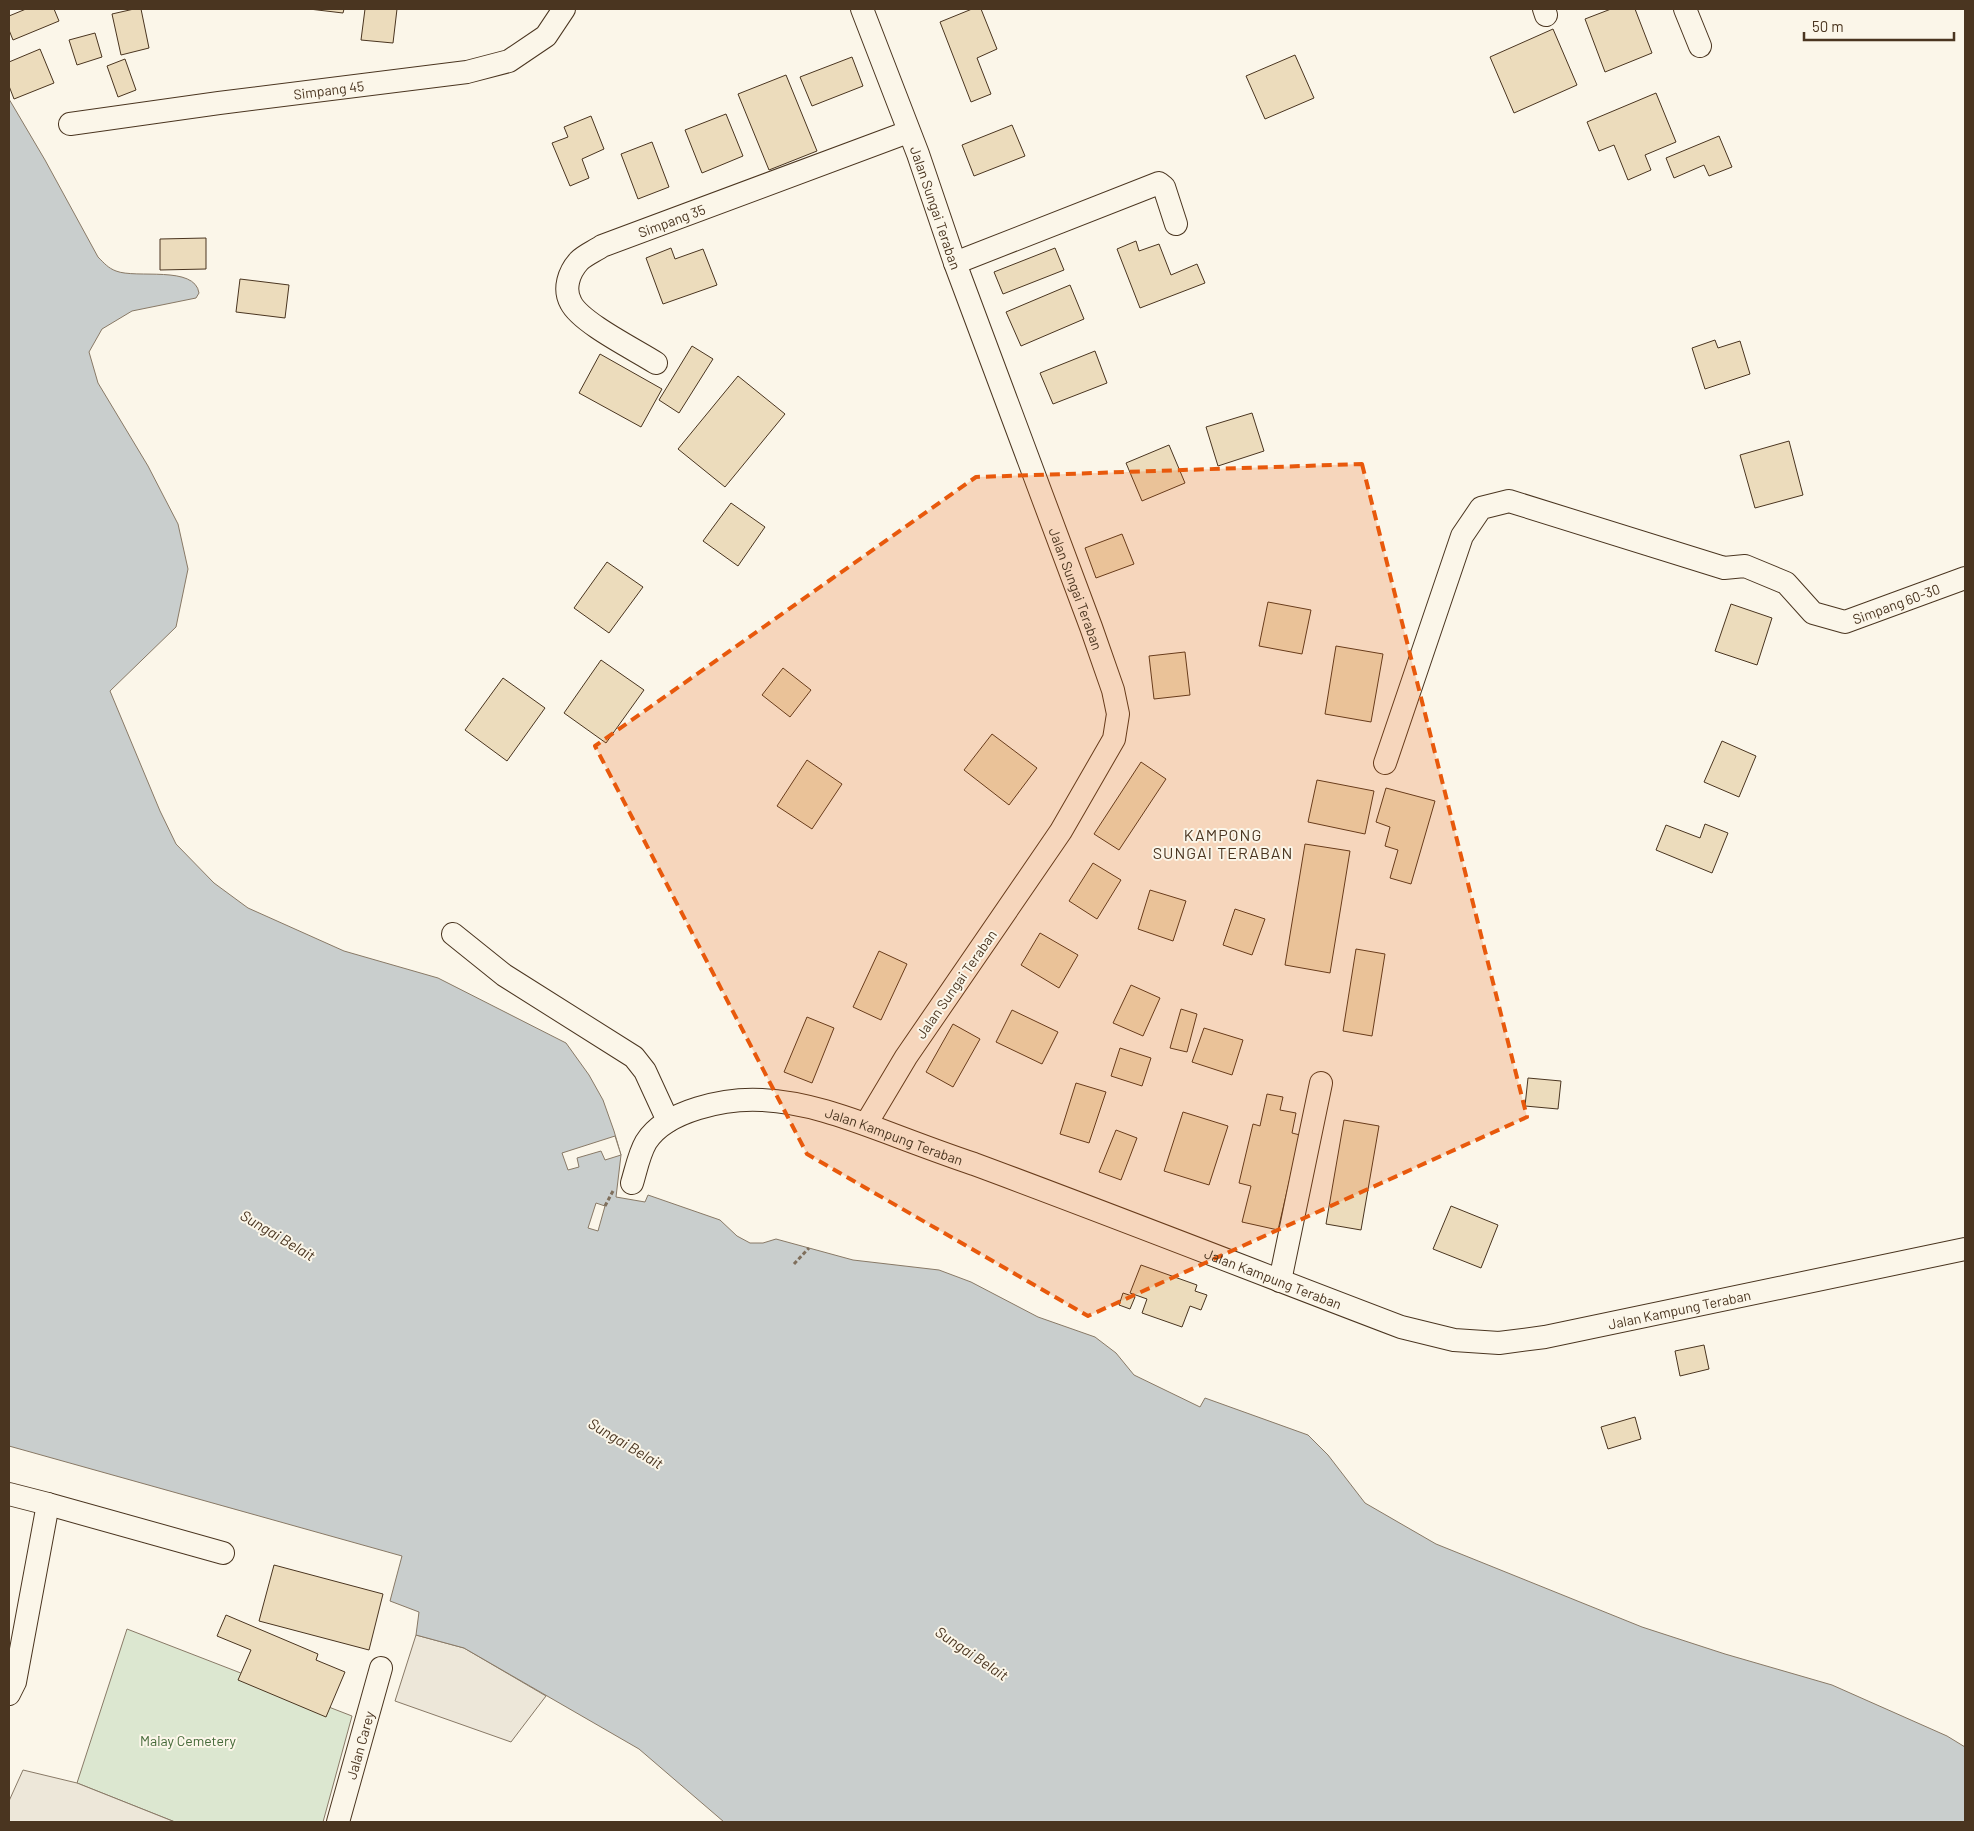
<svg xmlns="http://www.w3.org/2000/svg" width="1974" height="1831" viewBox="0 0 1974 1831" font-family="Barlow,sans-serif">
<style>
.green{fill:#dce7d0;stroke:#887966}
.parking{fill:#ede7d9;stroke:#887966}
.water{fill:#c9cecd;stroke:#887966}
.pier{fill:#fbf6e9;stroke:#887966}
.building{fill:#ecdcbc;stroke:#4a3520}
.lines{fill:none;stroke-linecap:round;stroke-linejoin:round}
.minor-casing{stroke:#4a3520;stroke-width:24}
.path{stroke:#7f6f5c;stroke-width:3;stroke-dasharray:4 2.5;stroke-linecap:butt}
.minor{stroke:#fbf6e9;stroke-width:22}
.marked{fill:#e8590c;fill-opacity:0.2;stroke:#e8590c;stroke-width:4;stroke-dasharray:10 6;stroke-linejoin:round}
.labels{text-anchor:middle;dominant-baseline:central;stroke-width:4;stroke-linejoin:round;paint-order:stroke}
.street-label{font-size:14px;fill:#4a3520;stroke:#fbf6e9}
.park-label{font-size:14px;fill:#436837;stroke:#fbf6e9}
.water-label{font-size:15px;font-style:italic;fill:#4a3520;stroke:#fbf6e9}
.quarter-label{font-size:16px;letter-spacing:1px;fill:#4a3520;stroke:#fbf6e9}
</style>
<rect width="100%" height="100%" fill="#fbf6e9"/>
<path class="green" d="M127,1629L352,1716L323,1822H175L77,1783Z"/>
<path class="parking" d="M416,1635L464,1648L546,1696L511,1742L395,1701Z
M23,1770L77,1783L175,1822H9V1801Z"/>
<path class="water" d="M9,99L45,160L98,257C104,263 108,268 116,271C136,279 195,265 199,293L196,298L132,311L102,329L89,352L98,383L148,466L178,524L188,569L176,627L110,691L160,811L176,844L214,883L248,908L344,951L438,978L566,1043L589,1075L603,1100L614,1131L621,1155L616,1197L645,1202L648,1195L720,1220L737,1236L750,1243H763L776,1239L853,1260L939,1270L971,1282L1038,1317L1095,1337L1116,1353L1134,1375L1200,1407L1205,1398L1308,1435L1328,1455L1365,1503L1436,1544L1642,1627L1725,1654L1832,1685L1947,1736L1965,1747V1822H724L639,1749L464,1648L416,1635L419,1612L390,1601L402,1556L9,1446Z"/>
<path class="pier" d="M615,1136L621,1155L605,1160L601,1151L577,1158L579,1167L568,1170L562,1153Z
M596,1203L605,1206L598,1231L588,1228Z"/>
<path class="building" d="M26,9H54L59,21L13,40L9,30V16Z
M134,9H141L149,48L121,55L112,14Z
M309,9H344L343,13Z
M365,9H397L393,43L361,40Z
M972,9H981L997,49L977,58L991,94L971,102L940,22Z
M1611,9H1635L1652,53L1605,72L1585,19Z
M1553,29L1577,85L1514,113L1490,57Z
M95,33L102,57L77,65L69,40Z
M40,49L54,83L14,99L9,86V62Z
M1295,55L1314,98L1265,119L1246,76Z
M852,57L863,86L812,106L800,77Z
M125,59L136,90L118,97L107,66Z
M786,75L817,151L769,170L738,94Z
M1656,93L1676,142L1645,155L1651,170L1628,180L1614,145L1599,151L1587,122Z
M726,114L743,156L702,173L685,130Z
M591,116L604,149L582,159L589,178L570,186L552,143L568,137L564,127Z
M1012,125L1025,156L974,176L962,145Z
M1719,136L1732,167L1709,176L1704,165L1674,178L1666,158Z
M652,142L669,187L638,199L621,154Z
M206,238V269L160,270V239Z
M1136,241L1139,251L1159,244L1171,275L1197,264L1205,283L1140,308L1117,249Z
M671,248L675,259L703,249L717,285L663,304L646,258Z
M1055,248L1064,270L1003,294L994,272Z
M240,279L289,285L285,318L236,312Z
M1070,285L1084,319L1021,346L1006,312Z
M1715,340L1718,348L1740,341L1750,374L1705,389L1692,348Z
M692,346L713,359L679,413L659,400Z
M1095,351L1107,383L1053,404L1040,373Z
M600,354L662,389L641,427L579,393Z
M738,376L785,414L725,487L678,449Z
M1252,413L1264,451L1218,466L1206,427Z
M1789,441L1803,495L1755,508L1740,455Z
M1169,445L1185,483L1142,501L1126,463Z
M731,503L765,527L738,566L703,541Z
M1122,534L1134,564L1096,578L1085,548Z
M607,562L643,587L609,633L574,608Z
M1268,602L1311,610L1302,654L1259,646Z
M1731,604L1772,618L1757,665L1715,651Z
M1336,646L1383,654L1371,722L1325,714Z
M1185,652L1190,695L1154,699L1149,656Z
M601,660L644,690L606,743L564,713Z
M783,668L811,690L790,717L762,695Z
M503,678L545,708L507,761L465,730Z
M992,734L1037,768L1009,805L964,770Z
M1722,741L1756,756L1739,797L1704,782Z
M807,760L842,784L812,829L777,806Z
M1141,762L1166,779L1119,850L1094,834Z
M1317,780L1374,791L1365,834L1308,822Z
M1386,788L1435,801L1411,884L1390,878L1398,850L1385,846L1390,827L1376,822Z
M1705,824L1728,833L1712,873L1656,850L1666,825L1700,838Z
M1305,844L1350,851L1330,973L1285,965Z
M1093,863L1121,880L1097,919L1069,901Z
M1150,890L1186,901L1173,941L1138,929Z
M1235,909L1265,919L1252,955L1223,945Z
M1040,933L1078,955L1059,988L1021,965Z
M1356,949L1385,954L1372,1036L1343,1031Z
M879,951L907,964L881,1020L853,1007Z
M1131,985L1160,998L1143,1036L1113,1023Z
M1181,1009L1197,1014L1187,1052L1170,1048Z
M1012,1010L1058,1032L1042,1064L996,1042Z
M807,1017L834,1028L812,1083L784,1072Z
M953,1024L980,1039L953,1087L926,1072Z
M1204,1028L1243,1040L1232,1075L1192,1062Z
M1120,1048L1151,1058L1142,1086L1111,1076Z
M1528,1078L1561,1081L1558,1109L1525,1106Z
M1076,1083L1106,1092L1089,1143L1060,1134Z
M1267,1094L1283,1097L1280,1110L1296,1113L1292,1133L1300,1135L1278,1230L1242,1222L1251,1186L1239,1183L1253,1124L1260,1126Z
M1183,1112L1228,1126L1209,1185L1164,1171Z
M1344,1120L1379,1126L1361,1230L1326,1224Z
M1116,1130L1137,1138L1121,1180L1099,1172Z
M1451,1206L1498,1225L1481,1268L1433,1249Z
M1141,1265L1197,1285L1195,1291L1207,1295L1201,1310L1190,1306L1182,1327L1142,1313L1147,1299L1130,1293Z
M1123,1293L1135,1297L1130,1309L1119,1305Z
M1704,1345L1709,1369L1680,1376L1675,1351Z
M1635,1417L1641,1439L1608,1449L1601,1427Z
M274,1565L383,1594L369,1650L259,1621Z
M226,1615L318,1654L316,1660L345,1672L326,1717L238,1680L251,1650L217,1636Z"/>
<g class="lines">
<defs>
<g id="minor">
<path id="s1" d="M862,9L918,154L955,263L1091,627L1113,690L1118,714L1114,739L1061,831L906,1057L866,1124"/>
<path d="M1544,9L1546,15"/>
<path d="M1685,9L1700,46"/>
<path id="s2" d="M70,124L219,103L467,72L509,61L546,36L564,9"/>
<path d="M955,263L1159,183L1164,187L1176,224"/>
<path id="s3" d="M656,363C636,350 581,323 571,303C563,289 569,272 579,261C585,255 595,251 602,246L908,132"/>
<path id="s4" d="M1385,763L1462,536L1481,508L1509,501L1724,568L1745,566L1786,583L1813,613L1845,622L1965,578"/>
<path d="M453,934L504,975L634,1057L645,1071L668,1121"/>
<path id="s5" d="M632,1183C636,1170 639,1154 646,1142C666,1110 726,1098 762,1100C805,1102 846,1117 886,1132C915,1143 944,1154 974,1164C1117,1217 1259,1273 1401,1327L1454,1340L1499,1343L1545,1337L1965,1249"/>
<path d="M1280,1281L1321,1083"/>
<path d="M9,1494L48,1504L15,1682L9,1694"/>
<path d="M48,1504L223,1553"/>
<path id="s6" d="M338,1822L381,1668"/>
</g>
</defs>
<use href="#minor" class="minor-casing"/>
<path class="path" d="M605,1206L613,1191
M794,1264L809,1248"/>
<use href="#minor" class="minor"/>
</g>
<path class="marked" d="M1362,464L1527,1117L1088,1316L807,1154L595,746L976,477Z"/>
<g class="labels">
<g class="street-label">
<text stroke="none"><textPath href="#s2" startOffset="261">Simpang 45</textPath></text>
<text stroke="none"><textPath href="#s1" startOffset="212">Jalan Sungai Teraban</textPath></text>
<text stroke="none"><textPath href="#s3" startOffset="252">Simpang 35</textPath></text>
<text stroke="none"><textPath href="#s1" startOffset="618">Jalan Sungai Teraban</textPath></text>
<text stroke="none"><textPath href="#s4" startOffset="721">Simpang 60-30</textPath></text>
<text transform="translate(956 984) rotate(-55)">Jalan Sungai Teraban</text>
<text stroke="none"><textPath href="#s5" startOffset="309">Jalan Kampung Teraban</textPath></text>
<text stroke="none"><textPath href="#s5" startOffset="714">Jalan Kampung Teraban</textPath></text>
<text stroke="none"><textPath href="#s5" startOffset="1134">Jalan Kampung Teraban</textPath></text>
<text stroke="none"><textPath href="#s6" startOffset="80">Jalan Carey</textPath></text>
</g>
<g class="park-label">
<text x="188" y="1740">Malay Cemetery</text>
</g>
<g class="water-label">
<text transform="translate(278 1235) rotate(31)">Sungai Belait</text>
<text transform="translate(626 1443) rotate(31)">Sungai Belait</text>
<text transform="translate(972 1653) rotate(34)">Sungai Belait</text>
</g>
<g class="quarter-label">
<text x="1223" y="834">KAMPONG<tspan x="1223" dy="18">SUNGAI TERABAN</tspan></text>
</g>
</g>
<rect width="1974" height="1831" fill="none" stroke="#4a3520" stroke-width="20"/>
<path d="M1804 32v8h150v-8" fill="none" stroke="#4a3520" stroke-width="2.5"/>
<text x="1812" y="32" font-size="15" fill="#4a3520" stroke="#fbf6e9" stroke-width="4" paint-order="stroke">50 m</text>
</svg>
